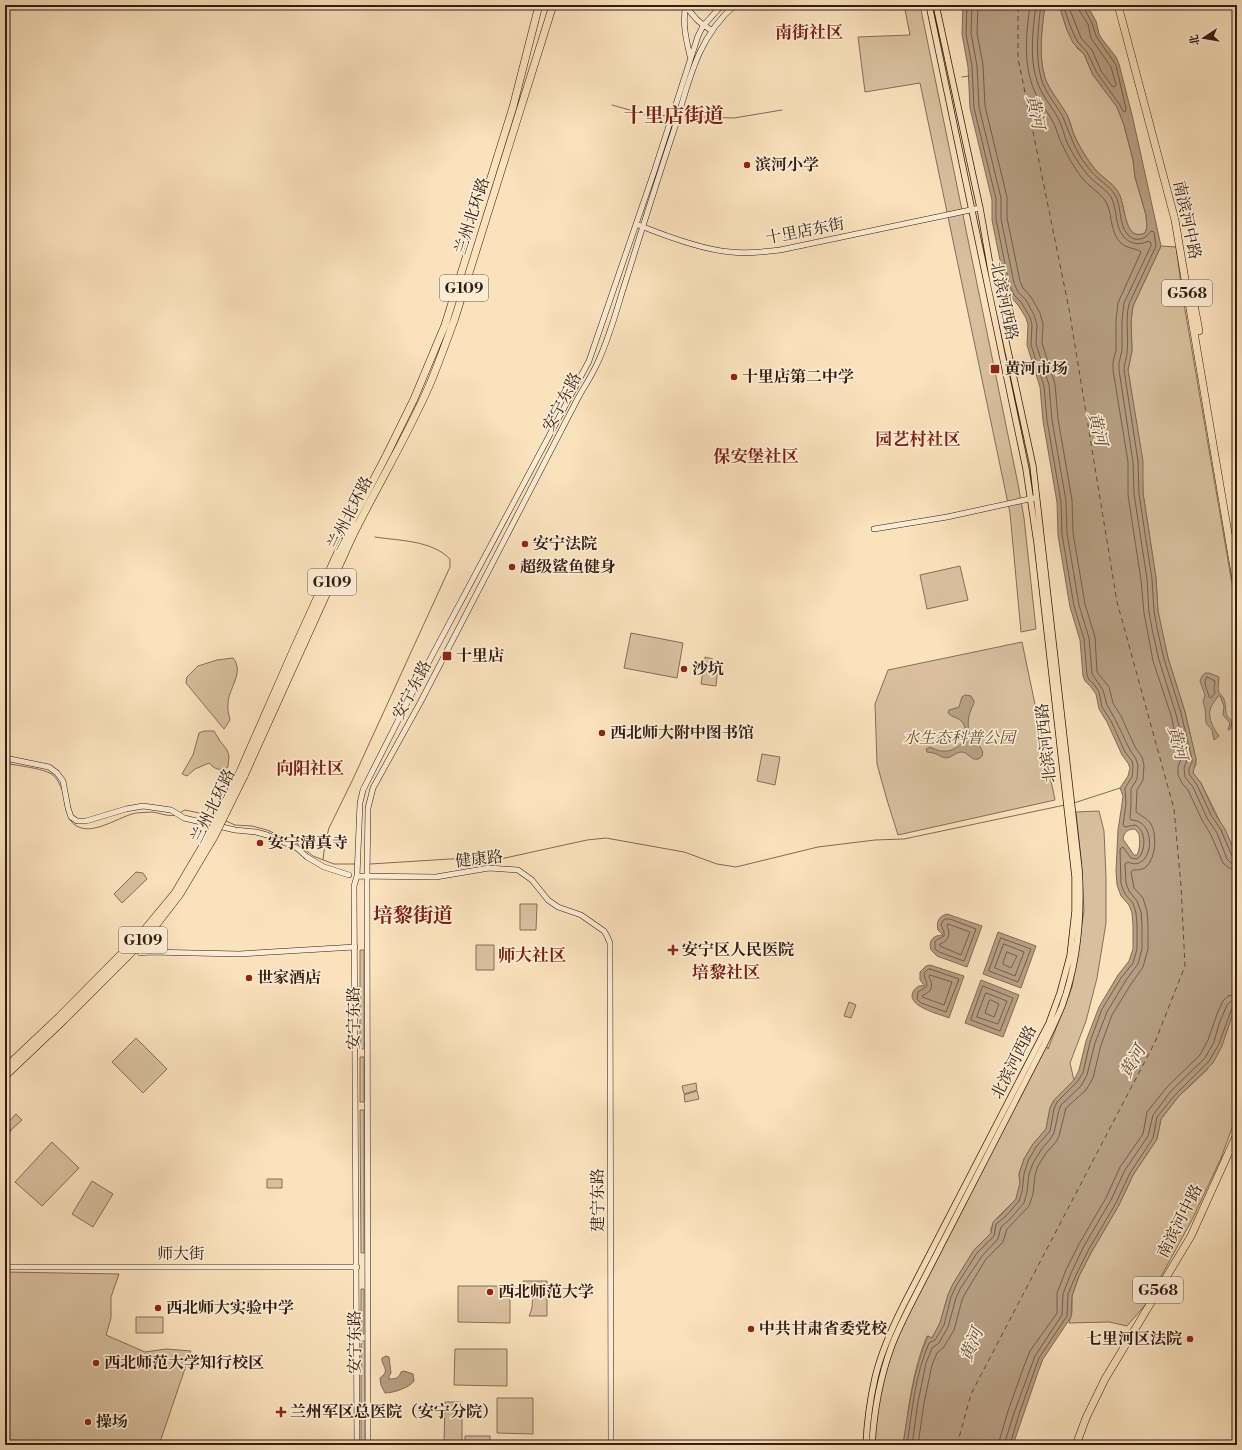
<svg xmlns="http://www.w3.org/2000/svg" width="1242" height="1450" viewBox="0 0 1242 1450" font-family="'Libre Bodoni','Noto Serif SC',serif">
<style>
.green{fill:#d8c09f;stroke:#856e5a}
.water{fill:#b69f83;stroke:#816b57;fill-rule:evenodd}
.lines{fill:none;stroke-linecap:round;stroke-linejoin:round}
.shore{stroke:#745e4c;stroke-width:1}
.stream{stroke:#816b57;stroke-width:1}
.ferry{stroke:#604a3b;stroke-width:1;stroke-dasharray:5 4;stroke-linecap:butt}
.secondary-casing{stroke:#321c14;stroke-width:6}
.primary-casing{stroke:#321c14;stroke-width:7}
.highway-casing{stroke:#321c14;stroke-width:8}
.secondary{stroke:#fcecd3;stroke-width:5}
.primary{stroke:#fae2bc;stroke-width:5.5}
.highway{stroke:#fae2bc;stroke-width:7}
.highway-bridge-casing{stroke:#321c14;stroke-width:8;stroke-linecap:butt}
.highway-bridge{stroke:#fae2bc;stroke-width:7}
.poi-dot{fill:#8f2418;stroke:#fcecd3;stroke-width:1.5}
.labels{text-anchor:middle;dominant-baseline:central;stroke-width:3.5;stroke-linejoin:round;paint-order:stroke}
.shield{fill:#fcecd3;stroke:#6f5a4d;stroke-width:1}
.shield-label{font-size:15px;font-weight:bold;fill:#321c14}
.poi-label{font-size:16px;font-weight:bold;fill:#321c14;stroke:#fcecd3;text-anchor:start}
.street-label{font-size:16px;fill:#321c14;stroke:#fcecd3}
.park-label{font-size:16px;font-style:italic;fill:#644d3e;stroke:#fcecd3}
.neighbourhood-label{font-size:17px;font-weight:bold;fill:#7a1f14;stroke:#fcecd3}
.water-label{font-size:17px;font-style:italic;fill:#604a3b;stroke:#fcecd3}
.district-label{font-size:20px;font-weight:bold;fill:#7a1f14;stroke:#fcecd3}
</style>
<rect width="100%" height="100%" fill="#fae2bc"/>
<filter id="stains"><feTurbulence type="fractalNoise" baseFrequency=".005" numOctaves="4"/><feColorMatrix values="0 0 0 0 .2 0 0 0 0 .09 0 0 0 0 .02 0 0 0 .5 -.17"/></filter>
<radialGradient id="worn" r=".72"><stop offset=".6" stop-color="#630" stop-opacity="0"/><stop offset="1" stop-color="#630" stop-opacity=".3"/></radialGradient>
<path class="green" d="M904,5H920L1018,484L1024,518L1036,629L1021,632L1010,513L920,83L865,92L858,37L910,35Z
M1045,5H1059L1067,30L1077,48L1084,54L1093,75L1117,107L1124,125L1133,160L1135,177L1146,215L1147,227L1145,233C1123,243 1126,203 1118,192C1112,182 1101,177 1094,168C1087,159 1080,148 1075,137C1072,131 1071,124 1068,117C1061,103 1050,92 1045,78C1038,55 1042,28 1045,5Z
M1161,246L1176,247L1183,298L1237,613V862L1234,850L1201,783L1193,773V769L1196,765V759L1185,712L1168,658L1161,627L1158,611L1156,578L1143,493L1142,461L1128,370L1132,351L1131,321L1133,306Z
M960,566L968,600L927,609L920,575Z
M631,633L683,643L677,678L624,668Z
M1022,642L1055,800L898,835L887,800L877,764L875,704L888,670Z
M705,657L713,659L712,667L718,668L716,686L701,684Z
M233,658C245,672 228,689 228,704C227,709 229,715 230,720L224,729L186,683L187,677L198,666L217,660Z
M204,731H214L220,741L227,750L229,756L228,767C221,771 215,770 209,763L195,769L187,776L182,774L193,755L199,733Z
M762,754L780,757L775,785L757,781Z
M1099,811L1104,831L1106,877V923L1097,978L1086,1021L1070,1063L1074,1080L1054,1100L1050,1108L1046,1129L1033,1144L1024,1159L1019,1174L1020,1183L1016,1199L996,1219L991,1228V1233L974,1250L953,1284L948,1295L940,1323L932,1338L927,1336C912,1371 909,1408 903,1445H872L877,1401L892,1343L1045,1043L1048,1049L1072,987L1084,911L1081,859L1076,812Z
M136,872L143,873L147,879L122,903L114,894Z
M520,904H537L536,930H520Z
M476,945H494V970H476Z
M360,950H364V1049H360Z
M849,1002L856,1005L851,1018L844,1016Z
M1237,1005V1114L1221,1158L1193,1218L1146,1304L1127,1326L1109,1322L1069,1323L1072,1312V1296L1079,1276L1092,1251L1119,1205L1133,1175L1157,1139L1161,1119L1178,1097L1207,1070L1225,1036L1231,1019Z
M136,1038L167,1069L143,1093L112,1062Z
M360,1057H364V1102H360Z
M696,1083L697,1090L684,1094L682,1086Z
M697,1091L699,1099L685,1102L684,1095Z
M360,1110H364V1253H361Z
M16,1114L22,1120L11,1130L8,1127L11,1131L5,1136V1126Z
M52,1142L79,1168L42,1206L15,1182Z
M267,1179H282V1188H267Z
M92,1181L113,1194L93,1227L72,1214Z
M5,1272L119,1274L111,1297V1318L106,1335L145,1352L166,1349L191,1351L159,1445H5Z
M523,1281H547V1316H529C535,1303 533,1292 523,1281Z
M458,1286H510V1323L458,1322Z
M361,1289H364V1334H361Z
M136,1317H163V1333H136Z
M361,1341H365V1445H361Z
M455,1349H507V1386L454,1385Z
M497,1398H533V1434L497,1433Z
M445,1402H462V1445H444Z
M465,1436H490V1445H465Z"/>
<path class="water" d="M963,5H1045C1042,28 1038,55 1045,78C1050,92 1061,103 1068,117C1071,124 1072,131 1075,137C1080,148 1087,159 1094,168C1101,177 1112,182 1118,192C1126,203 1123,243 1145,233L1147,227L1146,215L1135,177L1133,160L1124,125L1117,107L1093,75L1084,54L1073,43L1067,30L1059,5H1087L1096,21L1099,34L1102,39L1116,57L1119,64L1133,119L1161,246L1133,306L1131,321L1132,351L1128,370L1143,461V493L1156,578L1158,611L1168,658L1185,712L1196,759L1193,773L1201,783L1215,814L1225,829L1234,850L1237,862V1005L1231,1019L1222,1046L1213,1063L1178,1097L1161,1119L1157,1139L1133,1175L1119,1205L1092,1251L1079,1276L1072,1296L1071,1317L1043,1359L1038,1372L1013,1445H903C909,1408 913,1371 928,1336L932,1338L940,1323L948,1295L953,1284L974,1250L991,1233L993,1222L1002,1214L1016,1199L1020,1183L1019,1174L1024,1159L1033,1144L1046,1129L1050,1108L1054,1100L1074,1080L1079,1070L1086,1041L1099,1007L1118,975L1129,961L1133,949V925L1132,913L1129,905L1121,896L1117,885L1116,871L1118,830L1122,804L1123,796L1120,788L1128,776L1130,768L1128,763L1122,755L1107,722L1099,709L1096,694L1091,687L1085,681L1083,676L1080,640L1070,607L1058,535L1057,502L1043,421L1040,387L1027,345L1028,325L1026,318L1018,305L1011,297L1005,285L992,220V200L970,108L968,67L962,34ZM1135,829L1139,834C1140,841 1140,849 1137,855H1134L1123,839C1124,832 1128,829 1135,829Z
M1205,673H1209L1219,677L1218,689L1219,693C1226,698 1225,705 1226,712C1226,716 1230,719 1232,721L1231,728L1229,730H1228L1230,723L1223,715L1224,706L1220,696H1218C1215,701 1211,705 1210,710C1208,718 1214,730 1219,736L1214,740L1212,730L1206,723L1205,708L1203,702L1205,695L1200,681L1202,676Z
M965,695L971,696L974,701C974,705 972,706 971,710C968,717 967,726 970,734C973,739 991,754 978,759C971,761 968,752 962,752C957,752 954,755 950,757C943,760 939,754 933,753C931,752 929,753 927,752L926,749L930,747C933,748 938,751 941,751C957,753 972,738 963,723C959,717 952,718 948,713L949,710L959,707L962,697Z
M947,914L982,926L967,967L937,956L931,950C928,941 933,935 943,935L938,930C936,922 939,916 947,914Z
M998,932L1036,946L1021,988L983,974Z
M930,965L964,976L949,1018C940,1014 903,1006 914,990C917,986 921,985 925,986L920,980V972L926,966Z
M981,980L1019,995L1003,1037L965,1023Z
M386,1356L389,1357L391,1373L389,1376V1379C396,1379 399,1378 401,1372L404,1371L413,1374L414,1381C409,1388 393,1393 385,1393L381,1385L380,1378C382,1376 384,1375 385,1373C387,1368 381,1363 382,1358Z"/>
<g class="lines">
<path class="shore" d="M1030,5C1026,35 1022,70 1038,98C1042,107 1050,114 1054,124C1057,130 1058,137 1062,144C1067,155 1074,168 1082,178C1088,186 1098,191 1104,199C1114,212 1108,232 1122,244C1129,249 1136,248 1141,252L1118,303L1116,320V350L1113,362V370L1128,462V495L1141,580L1144,613L1153,661L1171,715L1181,759L1178,767V775L1182,783L1188,790L1202,820L1211,835L1223,863L1229,868L1237,870
M1036,5C1033,29 1029,57 1037,81C1041,95 1052,106 1059,120C1062,126 1064,134 1066,140C1071,152 1079,164 1087,174C1094,183 1105,188 1111,197C1118,209 1114,226 1124,237C1131,245 1140,245 1149,241L1151,243V246L1124,303L1122,321V350L1119,363V370L1133,462L1134,494L1147,579L1149,612L1152,629L1159,660L1176,714L1187,760L1184,768L1185,777L1193,787L1207,818L1217,833L1227,859L1231,863L1237,864
M1041,5C1038,28 1035,55 1041,78C1045,93 1056,104 1063,117C1066,124 1068,131 1071,137C1075,149 1083,162 1091,171C1098,180 1109,185 1115,195C1122,206 1118,224 1128,235C1136,243 1146,239 1151,231L1154,232L1156,246L1129,304C1125,320 1129,336 1127,352C1127,358 1124,363 1124,370L1138,461L1139,494L1152,579L1154,611L1157,628L1164,659L1181,713L1192,759V763L1189,768V774L1197,785L1211,815L1221,830L1232,856L1237,859
M1063,5L1071,28L1077,41L1087,52L1097,73L1120,105L1123,111L1125,112L1126,109L1116,65L1096,36L1092,23L1084,8V5
M1068,5L1081,38L1092,50L1101,71L1112,86L1114,87L1116,85L1111,67L1091,38L1088,24L1079,10V5
M1207,677L1215,681L1214,689L1215,693L1211,698L1209,697C1208,690 1202,683 1207,677Z
M945,919H950L976,929L964,961L939,952L935,949V941L944,936V932L941,925L943,921Z
M948,924L970,932L961,955L940,946V944C949,941 951,934 947,926Z
M1001,938L1031,949L1018,982L989,971Z
M1004,944L1024,952L1015,976L995,968Z
M1007,952L1017,956L1011,968L1003,964Z
M930,969L959,979L946,1012L921,1003L917,999L918,992L925,988L927,986C927,979 919,972 930,969Z
M930,975L952,982L944,1005L922,997L923,995C932,992 934,985 929,977Z
M983,986L1013,998L1000,1031L971,1020Z
M986,993L1007,1001L998,1024L977,1017Z
M991,1000L999,1004L994,1017L985,1013L989,1001Z
M907,1445C912,1411 915,1375 929,1343L935,1340L944,1325L951,1297L956,1286L977,1253L994,1236L996,1224L1005,1217L1019,1201L1022,1192L1024,1174L1028,1161L1036,1147L1050,1131L1054,1109L1057,1102L1077,1082L1083,1073L1090,1042L1102,1009L1121,978L1133,963L1137,949V925L1136,913L1133,903L1125,894L1121,884L1120,849L1123,847L1131,858L1137,859C1146,853 1147,830 1135,825L1125,827L1123,825L1126,804L1125,788L1132,777L1133,767L1132,761L1125,752L1111,721L1102,707L1099,692L1094,684L1089,680L1087,675L1084,639L1074,606L1062,534L1061,502L1047,420L1044,386L1031,345L1032,325L1030,317L1021,302L1014,295L1009,284L996,219V199L974,108L972,66L966,34L967,5
M912,1445L918,1402L926,1363L932,1348L939,1343L948,1327L956,1298L960,1289L982,1256L998,1239L1001,1227L1009,1220L1024,1203L1027,1192L1029,1174L1033,1163L1041,1150L1051,1138L1054,1133L1059,1110L1061,1105L1081,1086L1087,1075L1095,1043L1107,1012L1126,980L1138,964L1142,949V925L1141,912L1137,901L1129,891L1126,883L1125,864L1128,862C1153,874 1159,820 1131,820L1130,818L1131,804V789L1137,779L1138,766L1136,759L1130,750L1115,719L1107,705L1103,690L1092,674L1089,638L1079,605L1067,533L1066,501L1052,420L1049,385L1036,344L1037,325L1034,315L1026,300L1018,292L1014,283L1001,219V198L979,107L977,66L971,33L972,5
M918,1445L924,1403L932,1365L937,1353L944,1347L954,1330L962,1300L966,1292L986,1259L1003,1242L1007,1229L1029,1206L1033,1194L1035,1175L1038,1166L1046,1153L1056,1142L1059,1136L1066,1108L1086,1090L1093,1078L1101,1045L1112,1015L1131,984L1143,967L1148,949V925L1147,911L1143,898L1134,888L1131,872L1133,870C1138,870 1143,870 1147,866C1156,857 1157,834 1151,824C1147,818 1141,816 1136,812L1137,790L1143,780L1144,765L1142,757L1135,747L1121,716L1113,703L1109,687L1097,672L1095,637L1085,604L1073,533L1072,500L1058,419L1055,384L1042,343L1043,324L1040,313L1031,297L1023,288L1020,281L1007,218V197L985,106L983,65L977,33L978,5
M998,1445L1008,1411L1024,1366L1030,1351L1057,1313V1293L1066,1270L1079,1244L1106,1198L1120,1167L1143,1134L1147,1112L1167,1087L1200,1055L1208,1040L1217,1014L1223,1001L1228,996L1237,994
M1004,1445L1014,1413L1035,1356L1062,1315L1063,1294L1071,1273L1084,1246L1111,1200L1125,1170L1148,1136L1153,1115L1171,1091L1205,1058L1214,1042L1219,1024L1227,1005L1231,1001L1237,1000
M1010,1445L1019,1414L1039,1358L1067,1316L1068,1294L1076,1275L1089,1249L1116,1203L1130,1173L1153,1138L1157,1117L1175,1095L1209,1061L1219,1044L1232,1008L1237,1005"/>
<path class="stream" d="M962,77L969,76
M612,105L644,114L670,116
M681,116L734,118L782,110
M5,763C17,766 46,768 54,776C58,780 60,785 62,790
M1074,803L1120,788
M181,812L185,810L214,816
M70,820C86,842 116,817 136,813C141,813 147,812 152,812C160,813 168,817 176,815
M226,821L235,825L252,826L267,830L298,844L313,856L334,864H355
M323,860L325,843L329,828L353,779L450,567V559C431,540 400,541 375,537
M370,864L450,859L505,858L587,840L606,838L684,852L717,864L736,867L818,847L875,840L904,839L1065,805"/>
<path class="ferry" d="M957,1445L971,1394L1155,1042L1185,966L1181,886L1174,809L1117,602L1069,309L1018,58V5"/>
<defs>
<path id="secondary" d="M686,5C682,22 686,39 690,56
M686,5C692,16 700,24 711,30
M695,5L704,6L713,5
M636,224C663,235 702,250 731,252C747,254 764,252 780,250L980,208
M874,529L947,517L1034,498
M5,758L49,767L57,773L63,781L68,808L71,817L77,821H86L126,809L143,806L171,810L184,818L235,830L256,832L267,835L297,848L307,857L324,867L349,875
M357,876L436,877L489,868L518,870L532,880L548,900L558,907L581,915L604,931L607,936L610,943V954L611,1445
M140,953L149,952L239,954L355,947
M5,1267H357
M357,1445L354,886L357,876L360,803L363,790L410,697L589,361L654,172L698,36L703,26L722,5
M368,1445L367,876L368,808L373,788L420,703L578,398C584,387 591,377 596,366C610,338 617,307 627,277C642,229 657,181 673,133C688,87 695,39 735,5"/>
<path id="primary" d="M866,1445C867,1423 870,1400 875,1378C881,1352 892,1328 904,1304L1049,1023L1060,993L1070,956L1075,911V877L1037,543L1026,469L929,5
M872,1445C874,1410 880,1377 892,1345C897,1332 903,1320 909,1308L1045,1043C1051,1031 1057,1018 1062,1006C1078,962 1082,915 1079,869L1033,466L993,282L980,208L936,5"/>
<path id="highway" d="M1118,5L1175,220L1237,586
M1193,299L1199,331
M239,774L293,651L353,519L387,454L414,399L445,325L513,107L539,5
M244,776L352,537C377,486 407,437 430,384C439,362 447,340 455,318L553,5
M1076,1445L1086,1418L1105,1379L1191,1236L1237,1134"/>
</defs>
<use href="#secondary" class="secondary-casing"/>
<use href="#primary" class="primary-casing"/>
<use href="#highway" class="highway-casing"/>
<use href="#secondary" class="secondary"/>
<use href="#primary" class="primary"/>
<use href="#highway" class="highway"/>
<defs>
<path id="highway-bridge" d="M5,1068L59,1017L141,934L175,893L208,837L239,774
M5,1076L64,1020L146,938L180,894L214,837L244,776"/>
</defs>
<use href="#highway-bridge" class="highway-bridge-casing"/>
<use href="#highway-bridge" class="highway-bridge"/>
</g>
<g class="poi-dot">
<circle cx="747" cy="165" r="4"/>
<rect x="990" y="364" width="10" height="10" rx="2"/>
<circle cx="734" cy="377" r="4"/>
<circle cx="525" cy="544" r="4"/>
<circle cx="512" cy="567" r="4"/>
<rect x="442" y="651" width="10" height="10" rx="2"/>
<circle cx="684" cy="669" r="4"/>
<circle cx="602" cy="733" r="4"/>
<circle cx="260" cy="843" r="4"/>
<path d="M671 944h4v4h4v4h-4v4h-4v-4h-4v-4h4z"/>
<circle cx="249" cy="978" r="4"/>
<circle cx="490" cy="1292" r="4"/>
<circle cx="158" cy="1308" r="4"/>
<circle cx="751" cy="1329" r="4"/>
<circle cx="1190" cy="1339" r="4"/>
<circle cx="96" cy="1363" r="4"/>
<path d="M279 1406h4v4h4v4h-4v4h-4v-4h-4v-4h4z"/>
<circle cx="88" cy="1422" r="4"/>
</g>
<g class="labels">
<g class="shield">
<rect x="440" y="275" width="48" height="26" rx="3"/>
<rect x="1162" y="280" width="50" height="26" rx="3"/>
<rect x="308" y="569" width="48" height="26" rx="3"/>
<rect x="119" y="927" width="48" height="26" rx="3"/>
<rect x="1133" y="1277" width="50" height="26" rx="3"/>
</g>
<g class="shield-label">
<text x="464" y="288">G109</text>
<text x="1187" y="293">G568</text>
<text x="332" y="582">G109</text>
<text x="143" y="940">G109</text>
<text x="1158" y="1290">G568</text>
</g>
<g class="poi-label">
<text x="755" y="165">滨河小学</text>
<text x="1004" y="369">黄河市场</text>
<text x="742" y="377">十里店第二中学</text>
<text x="533" y="544">安宁法院</text>
<text x="520" y="567">超级鲨鱼健身</text>
<text x="456" y="656">十里店</text>
<text x="692" y="669">沙坑</text>
<text x="610" y="733">西北师大附中图书馆</text>
<text x="268" y="843">安宁清真寺</text>
<text x="682" y="950">安宁区人民医院</text>
<text x="257" y="978">世家酒店</text>
<text x="498" y="1292">西北师范大学</text>
<text x="166" y="1308">西北师大实验中学</text>
<text x="759" y="1329">中共甘肃省委党校</text>
<text x="1182" y="1339" text-anchor="end">七里河区法院</text>
<text x="104" y="1363">西北师范大学知行校区</text>
<text x="290" y="1412">兰州军区总医院（安宁分院）</text>
<text x="96" y="1422">操场</text>
</g>
<g class="street-label">
<text transform="translate(472 216) rotate(-72)">兰州北环路</text>
<text transform="translate(1187 220) rotate(78)">南滨河中路</text>
<text transform="translate(805 231) rotate(-11)">十里店东街</text>
<text transform="translate(1004 301) rotate(78)">北滨河西路</text>
<text transform="translate(562 402) rotate(-62)">安宁东路</text>
<text transform="translate(350 513) rotate(-63)">兰州北环路</text>
<text transform="translate(412 690) rotate(-62)">安宁东路</text>
<text transform="translate(1046 743) rotate(-96)">北滨河西路</text>
<text transform="translate(213 806) rotate(-64)">兰州北环路</text>
<text transform="translate(479 859) rotate(-6)">健康路</text>
<text transform="translate(354 1018) rotate(-90)">安宁东路</text>
<text transform="translate(1014 1062) rotate(-63)">北滨河西路</text>
<text transform="translate(598 1200) rotate(-90)">建宁东路</text>
<text transform="translate(1180 1221) rotate(-63)">南滨河中路</text>
<text x="181" y="1254">师大街</text>
<text transform="translate(355 1342) rotate(-90)">安宁东路</text>
</g>
<g class="park-label">
<text x="959" y="738">水生态科普公园</text>
</g>
<g class="neighbourhood-label">
<text x="809" y="33">南街社区</text>
<text x="918" y="440">园艺村社区</text>
<text x="756" y="457">保安堡社区</text>
<text x="310" y="769">向阳社区</text>
<text x="532" y="956">师大社区</text>
<text x="726" y="973">培黎社区</text>
</g>
<g class="water-label">
<text transform="translate(1035 112) rotate(79)">黄河</text>
<text transform="translate(1097 429) rotate(77)">黄河</text>
<text transform="translate(1177 743) rotate(76)">黄河</text>
<text transform="translate(1133 1062) rotate(-60)">黄河</text>
<text transform="translate(972 1345) rotate(-68)">黄河</text>
</g>
<g class="district-label">
<text x="674" y="116">十里店街道</text>
<text x="413" y="916">培黎街道</text>
</g>
</g>
<rect width="1242" height="1450" fill="none" stroke="#fae2bc" stroke-width="20"/>
<rect x="6" y="6" width="1230" height="1438" fill="none" stroke="#321c14" stroke-width="2"/>
<rect x="10" y="10" width="1222" height="1430" fill="none" stroke="#321c14"/>
<g transform="translate(1204 38) rotate(258)" stroke="#fcecd3" stroke-width="3" paint-order="stroke">
<path d="M0-3L7 15L0 10L-7 15Z" fill="#321c14"/>
<text y="-6" font-size="11" font-weight="bold" text-anchor="middle" fill="#321c14">北</text>
</g>
<rect width="100%" height="100%" filter="url(#stains)"/>
<rect width="100%" height="100%" fill="url(#worn)"/>
</svg>
